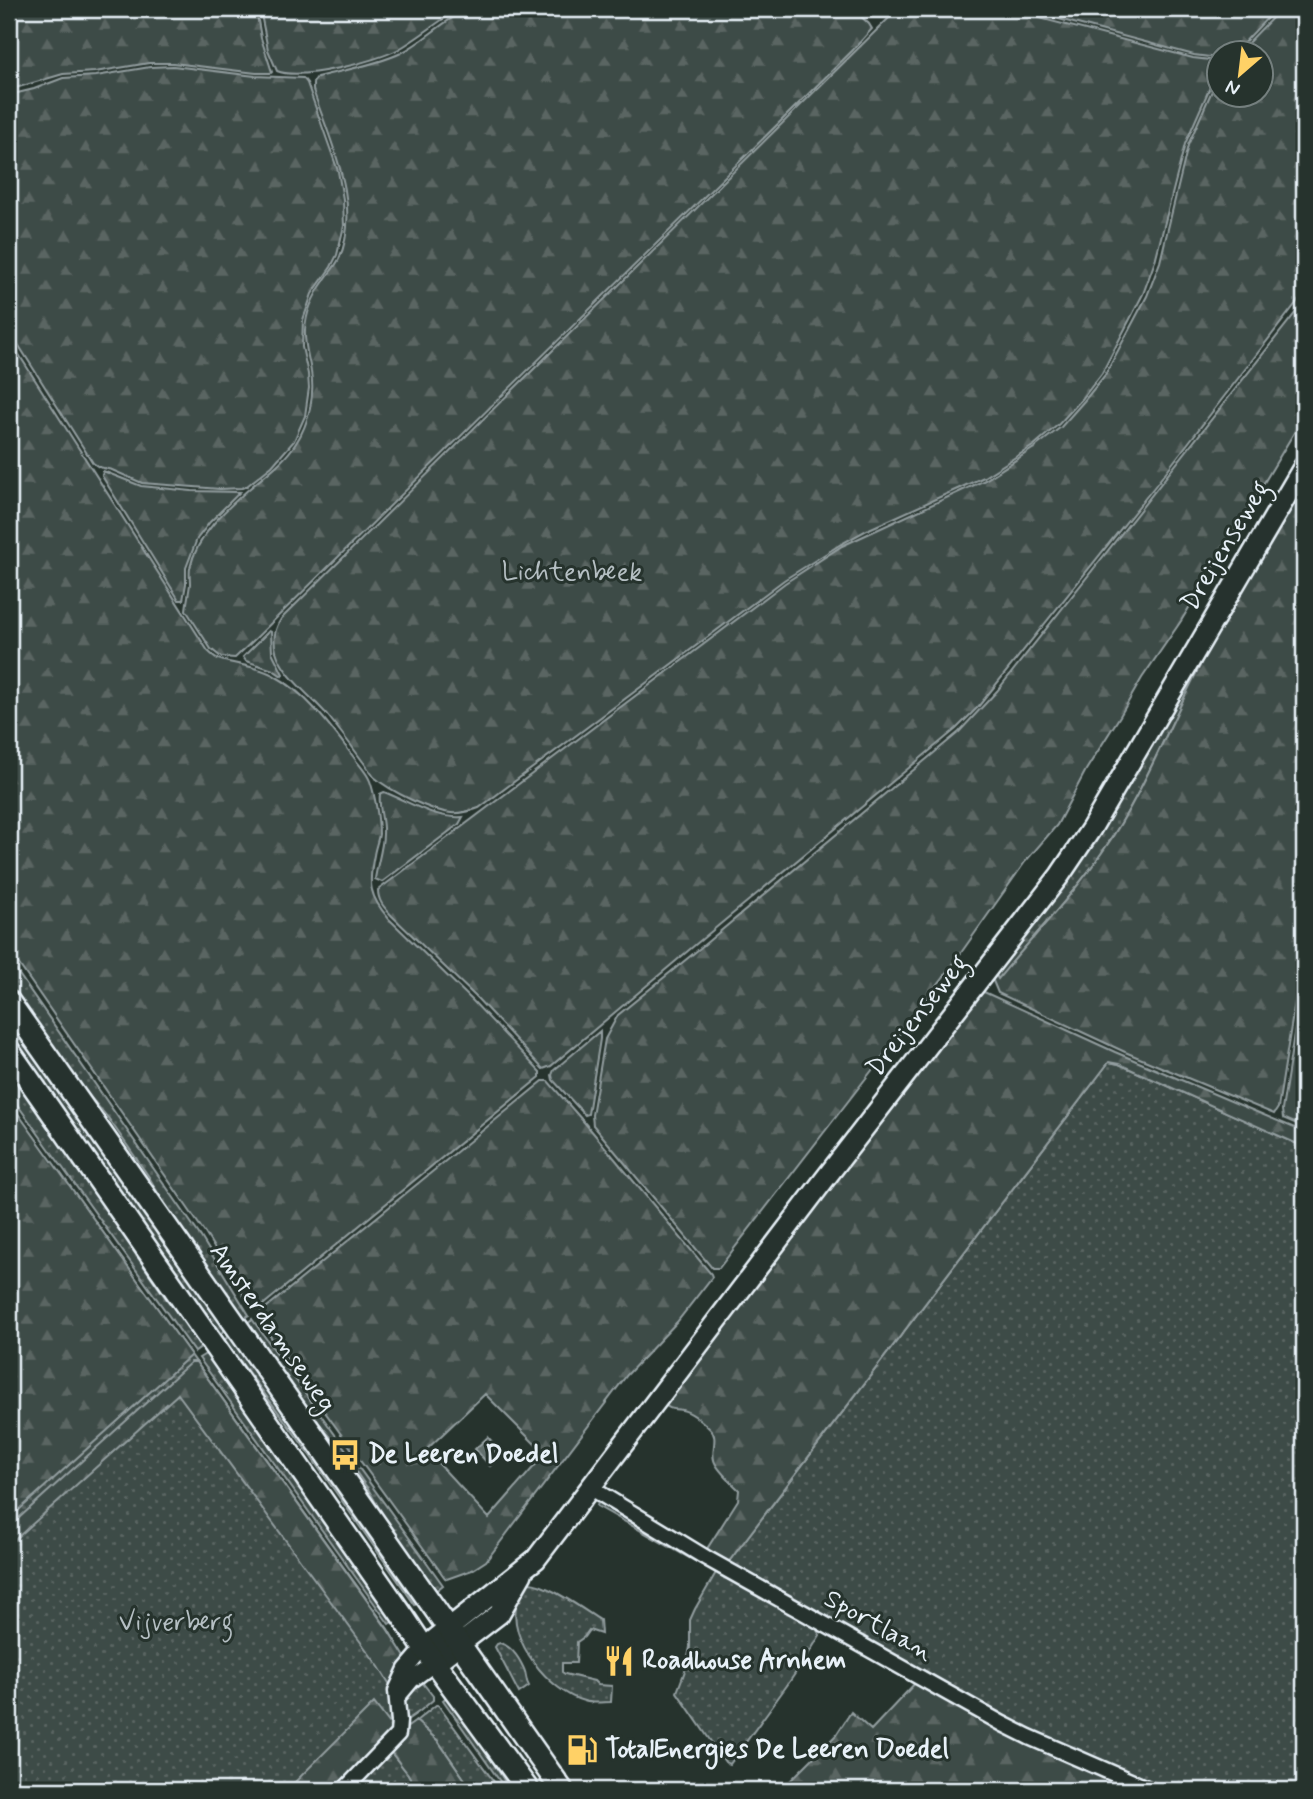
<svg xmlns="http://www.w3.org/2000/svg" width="1313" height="1799" viewBox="0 0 1313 1799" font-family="Mynerve,sans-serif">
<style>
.grass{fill:url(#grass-dots);stroke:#939ea0;stroke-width:2}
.forest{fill:url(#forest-firs);stroke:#939ea0;stroke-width:2;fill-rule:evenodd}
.water{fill:url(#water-ripples);stroke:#98a3a5;stroke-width:2}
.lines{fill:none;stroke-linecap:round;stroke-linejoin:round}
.street-casing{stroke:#e8f1f8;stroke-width:19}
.secondary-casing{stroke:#e8f1f8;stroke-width:24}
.primary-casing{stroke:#e8f1f8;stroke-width:26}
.street{stroke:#26332d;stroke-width:14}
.secondary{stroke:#26332d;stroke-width:19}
.primary{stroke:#26332d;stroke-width:21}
.labels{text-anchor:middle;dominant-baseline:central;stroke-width:6;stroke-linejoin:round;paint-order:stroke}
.street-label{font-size:26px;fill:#e8f1f8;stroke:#26332d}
.park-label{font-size:26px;fill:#b5bfc3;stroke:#26332d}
.poi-label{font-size:26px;font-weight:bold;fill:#e8f1f8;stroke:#26332d;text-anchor:start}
</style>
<defs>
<pattern id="grass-dots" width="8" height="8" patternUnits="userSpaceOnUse" patternTransform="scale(1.75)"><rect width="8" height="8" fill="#3e4b47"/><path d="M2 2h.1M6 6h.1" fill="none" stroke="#5a6562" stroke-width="1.8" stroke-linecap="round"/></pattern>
<pattern id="forest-firs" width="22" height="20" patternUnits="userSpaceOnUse" patternTransform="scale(1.75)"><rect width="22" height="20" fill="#3e4b47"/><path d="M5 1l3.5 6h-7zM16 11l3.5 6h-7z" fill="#5a6562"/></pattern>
<pattern id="water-ripples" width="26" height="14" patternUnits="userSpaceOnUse" patternTransform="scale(1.75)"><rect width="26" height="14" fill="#636f6d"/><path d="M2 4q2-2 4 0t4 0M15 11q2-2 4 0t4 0" fill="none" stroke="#535a5a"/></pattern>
</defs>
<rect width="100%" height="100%" fill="#26332d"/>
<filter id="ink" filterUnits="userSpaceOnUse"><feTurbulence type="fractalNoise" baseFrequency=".0143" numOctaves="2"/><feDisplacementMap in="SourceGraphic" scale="14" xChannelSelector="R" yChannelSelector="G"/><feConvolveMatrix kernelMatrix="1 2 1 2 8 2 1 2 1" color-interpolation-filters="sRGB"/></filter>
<g filter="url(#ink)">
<path class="grass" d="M1203,648L1200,666C1168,727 1143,794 1103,851C1072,897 1032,937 998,980L994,972Z
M9,960L201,1237L249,1315L241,1320L178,1229L149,1177L109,1119L67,1070L9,988Z
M9,1015L227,1328L219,1335L9,1037Z
M1109,1062L1119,1064L1304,1147V1790H1168L1031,1734L727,1564Z
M9,1065L105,1200L134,1252L167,1300L205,1345L195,1352L9,1093Z
M9,1102L388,1629L404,1657L393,1728L336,1790H9Z
M252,1319L443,1585L433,1593L404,1551L368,1489L335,1442L292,1391L245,1325Z
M231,1335L419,1603L415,1605L297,1437L224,1340Z
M209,1352L395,1620L389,1624L199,1358Z
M718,1569L811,1621L820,1635L809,1653L788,1684L730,1764L725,1762L677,1692L686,1668L690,1647V1620L695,1609Z
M527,1583C544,1581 584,1610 600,1620L601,1634L589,1630L584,1637L577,1642L576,1663H562V1672L565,1674L594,1681L598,1685L612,1686L611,1702C603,1702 592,1704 584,1701C550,1692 506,1639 517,1603C519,1596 524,1590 527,1583Z
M500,1643C512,1646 519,1658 524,1669C527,1675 525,1680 529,1686L519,1693L495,1647L497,1644Z
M422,1682L433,1696V1700L420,1711L407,1720H404L402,1700L414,1685Z
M448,1696L482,1745L509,1788L506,1790L443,1700Z
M436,1705H438L500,1790H472L438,1741L416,1721Z
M390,1751L408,1774L417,1790H399L394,1780L383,1790H351Z"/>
<path class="forest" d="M9,9H256L261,38L272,72L271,73H256L173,63H149L95,72L63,74L9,90Z
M260,9H459C438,21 420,37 399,49C377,61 301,81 277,71L268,50Z
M470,9H853L869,24L872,29L852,51L255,639L235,658L221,657L211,649L186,610C187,601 189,592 190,584C190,578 189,573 190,568C197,535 226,509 250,488C266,474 284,462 296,443C309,423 315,396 311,372C309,358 304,345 305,330C306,313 314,295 324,281C329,273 335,267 339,259C363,205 330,141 313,90V83L317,77C341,71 379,64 401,53C425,41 444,19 470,9Z
M898,9H1005L1193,58L1218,61V69L1185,144L1155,261L1143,294L1102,373L1082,399L1059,424L1033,446L984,477L867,530L841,544L784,580L479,808C470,811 461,814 451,813C430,811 390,791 374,777C360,757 345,737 329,717C308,691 256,658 281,619Z
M1021,9H1279L1271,14L1238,49L1233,52H1218L1217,58L1194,55Z
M1285,9H1304V293L1155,486L978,707L956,729L695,945L551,1066L543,1069L476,997L392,916C385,908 378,902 378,890L785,583L842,546L985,480L1034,448L1061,427L1084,401L1105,375L1147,296L1160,262L1188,145L1218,77V94H1260V52H1239L1273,17Z
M173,66L255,76L303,78L307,83L338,171L343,199L344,226L337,255L331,267L312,294L303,320L302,347L308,374L309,388L305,416L294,441L272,466L247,486L242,488L220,489L142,483L112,470L99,467L93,463L9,330V95L34,89L63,78L96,76L150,67Z
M1304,302V416L1181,621L1142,678L1120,716L1086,770L1057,825L1025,862L951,967L880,1060L719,1268H712L593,1125L592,1115L605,1039L618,1015L699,949L959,732L997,691Z
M9,339L208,651C212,655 216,659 221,660C238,665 257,666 273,675C307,693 332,728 355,759C360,766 367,773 370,781C375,795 379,819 379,834C378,841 375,848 374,855C368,884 369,896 389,919L472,1000L540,1072V1077L258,1309H252L205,1233L9,950Z
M103,471L141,486L192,491L240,492L210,522L197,539L186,568V584L183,600H179L102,476Z
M1304,479V945L1278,1108L1274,1114L1125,1052L998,993L993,981L994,972L998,979C1033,936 1072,897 1103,851C1143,794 1168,727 1200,666L1203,648Z
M269,631L271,632L272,652L283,674L282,676L273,670L246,661L243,657Z
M384,792C410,802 434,819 463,817L459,824L382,882L375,879C377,865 383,847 383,834C384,820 378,806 380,794Z
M1304,971V1127L1283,1118L1282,1110Z
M984,992L1115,1052L1304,1132V1147L1119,1064L1109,1062L727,1564L705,1552L738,1500L739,1490C732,1483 716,1469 714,1460C711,1449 719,1437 710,1429C703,1422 691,1412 682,1410C670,1408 673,1411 662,1403L980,993Z
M600,1031V1039L588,1114L585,1115L553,1080L552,1075L554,1070Z
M543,1081H548L590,1129L711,1274L712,1277L677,1322L627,1375L486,1561L472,1570L447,1579L445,1578L257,1318L261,1312ZM485,1394L545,1454L489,1518L426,1450Z
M9,1101L191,1355L9,1519Z
M191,1362H196L388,1630L405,1657V1660L392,1688L379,1667L178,1394L9,1545V1527Z
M603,1502L701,1561L700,1564L597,1506L598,1503Z
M918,1680L1140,1790H781L836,1735L851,1712L871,1730Z
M374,1703L393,1728L391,1734L337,1790H287Z
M416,1721L438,1741L472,1790H417L408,1774L390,1751L405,1729Z"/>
<path class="water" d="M488,1437L502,1454L490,1466L475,1449Z"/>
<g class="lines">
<defs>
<path id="street" d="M591,1488L708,1559L1003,1724L1029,1737L1151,1790
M397,1698L412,1680L435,1663
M344,1790L398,1734L399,1721L396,1691L406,1669L424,1648"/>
<path id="secondary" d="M424,1648L536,1559L821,1184L1060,875L1091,829L1304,466
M435,1663L499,1614L522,1574"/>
<path id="primary" d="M9,1002L562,1790
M9,1051L404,1618L424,1648L528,1790"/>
</defs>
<use href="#street" class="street-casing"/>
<use href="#secondary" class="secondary-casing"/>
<use href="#primary" class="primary-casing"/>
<use href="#street" class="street"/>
<use href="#secondary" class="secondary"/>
<use href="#primary" class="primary"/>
</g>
</g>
<defs>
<symbol id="bus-bare" viewBox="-9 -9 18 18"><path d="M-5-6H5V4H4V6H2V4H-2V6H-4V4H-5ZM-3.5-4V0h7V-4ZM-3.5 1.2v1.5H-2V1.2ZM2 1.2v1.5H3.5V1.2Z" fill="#ffd166" stroke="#26332d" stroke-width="2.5" paint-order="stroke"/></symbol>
<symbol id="restaurant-bare" viewBox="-9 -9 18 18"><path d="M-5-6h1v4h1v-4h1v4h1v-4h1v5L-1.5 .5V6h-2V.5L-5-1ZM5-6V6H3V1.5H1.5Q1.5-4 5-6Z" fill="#ffd166" stroke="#26332d" stroke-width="2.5" paint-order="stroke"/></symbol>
<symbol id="fuel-bare" viewBox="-9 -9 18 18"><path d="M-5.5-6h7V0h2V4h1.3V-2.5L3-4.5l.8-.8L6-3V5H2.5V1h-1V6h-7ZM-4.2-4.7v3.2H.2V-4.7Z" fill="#ffd166" stroke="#26332d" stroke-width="2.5" paint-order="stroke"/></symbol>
</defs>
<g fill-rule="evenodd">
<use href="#bus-bare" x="323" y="1433" width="44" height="44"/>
<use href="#restaurant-bare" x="597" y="1639" width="44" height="44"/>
<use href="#fuel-bare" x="560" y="1728" width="44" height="44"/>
</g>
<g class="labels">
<g class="street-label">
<text transform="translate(1226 546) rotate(-59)">Dreijenseweg</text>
<text transform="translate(918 1016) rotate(-52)">Dreijenseweg</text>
<text transform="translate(272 1328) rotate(55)">Amsterdamseweg</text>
<text transform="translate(878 1626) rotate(29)">Sportlaan</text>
</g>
<g class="park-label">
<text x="572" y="573">Lichtenbeek</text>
<text x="176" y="1623">Vijverberg</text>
</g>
<g class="poi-label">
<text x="368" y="1455">De Leeren Doedel</text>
<text x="642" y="1661">Roadhouse Arnhem</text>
<text x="605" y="1750">TotalEnergies De Leeren Doedel</text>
</g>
</g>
<rect width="1313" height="1799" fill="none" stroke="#26332d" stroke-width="35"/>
<rect x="18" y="18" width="1278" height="1764" fill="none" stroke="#e8f1f8" stroke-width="2.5" filter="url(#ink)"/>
<g transform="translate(1240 74) rotate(208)"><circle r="33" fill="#26332d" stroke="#747f7e" stroke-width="2"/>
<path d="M0-5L12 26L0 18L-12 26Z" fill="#ffd166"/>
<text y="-10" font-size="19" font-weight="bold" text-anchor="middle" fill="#e8f1f8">N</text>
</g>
</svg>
